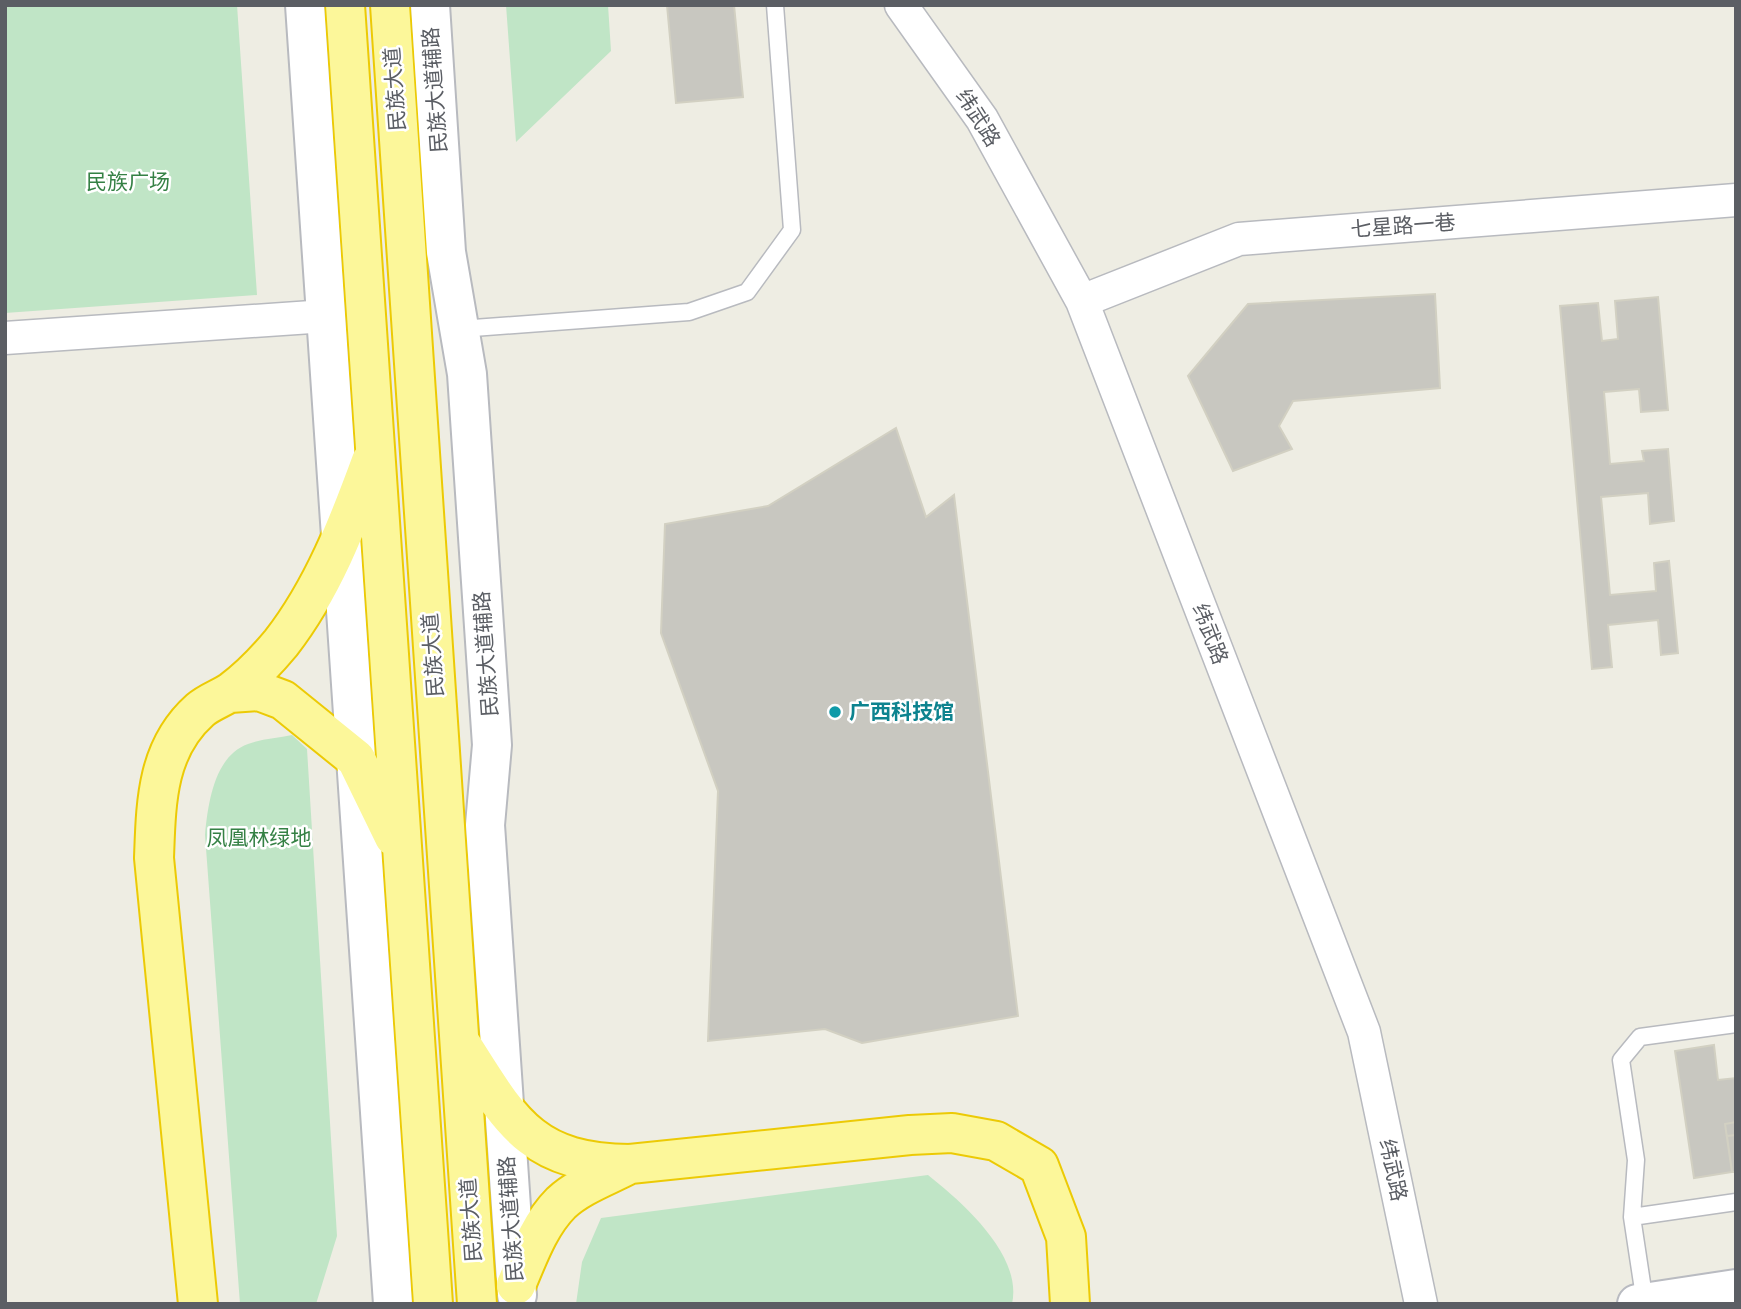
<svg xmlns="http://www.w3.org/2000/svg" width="1741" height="1309" viewBox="0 0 1741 1309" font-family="Karla,'Noto Sans SC',sans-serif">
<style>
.green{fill:#c0e5c6}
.building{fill:#c8c7c0;stroke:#d2d0c2;stroke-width:2}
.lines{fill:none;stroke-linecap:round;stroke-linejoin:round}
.service-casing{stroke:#b8babf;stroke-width:19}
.minor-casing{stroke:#b8babf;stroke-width:35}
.tertiary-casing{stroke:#b8babf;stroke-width:42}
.secondary-casing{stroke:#b9bbc1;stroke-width:42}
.trunk-casing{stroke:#ecca05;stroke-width:42}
.service{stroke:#fff;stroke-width:16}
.minor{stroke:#fff;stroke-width:32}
.tertiary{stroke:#fff;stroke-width:38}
.secondary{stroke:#fff;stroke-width:38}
.trunk{stroke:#fcf79a;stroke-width:38}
.culture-dot{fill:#0f9aa8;stroke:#fff;stroke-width:2.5}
.labels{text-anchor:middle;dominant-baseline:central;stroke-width:5;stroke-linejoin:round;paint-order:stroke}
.street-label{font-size:21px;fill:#5b5e64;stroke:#fff}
.park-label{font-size:21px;fill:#358145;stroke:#fff}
.culture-label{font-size:21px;font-weight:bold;fill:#0d838f;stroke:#fff;text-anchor:start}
</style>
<rect width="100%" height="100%" fill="#eeede3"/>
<path class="green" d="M5,5H237L257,295L5,313Z
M506,5H608L611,51L516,142Z
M292,735L307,749L337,1236L316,1304H240L205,835C208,804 214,756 248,744C261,739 278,738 292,735Z
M928,1175C962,1202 1023,1255 1012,1304H576L582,1262L601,1218Z"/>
<path class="building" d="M667,5H734L743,97L676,103Z
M1435,294L1440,388L1293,401L1279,426L1292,449L1233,471L1188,376L1248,304Z
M1658,297L1668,410L1641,412L1639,389L1604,392L1610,464L1644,461L1642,451L1668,449L1674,521L1650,524L1648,493L1601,497L1610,595L1656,591L1654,563L1669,561L1678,653L1661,655L1658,620L1608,625L1612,667L1592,669L1560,306L1598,303L1602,341L1618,339L1615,301Z
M896,428L926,517L954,495L1018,1016L862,1043L825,1029L708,1041L718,791L661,633L665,524L768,506Z
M1714,1045L1718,1080L1736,1078V1135L1727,1136L1732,1172L1694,1178L1675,1051Z
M1736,1122V1172H1732L1725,1124Z"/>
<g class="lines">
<defs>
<path id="service" d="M460,329L689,312L747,292L792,230L775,5
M1632,1217L1736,1202
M1645,1303L1632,1217L1636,1160L1621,1060L1640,1037L1736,1024"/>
<path id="minor" d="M901,5L982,119L1082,301L1364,1032L1421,1304
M1082,301L1239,239L1736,200
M5,338L326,316"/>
<path id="tertiary" d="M305,5L393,1304
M430,5L446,252L467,374L492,745L485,825L517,1295"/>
<path id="secondary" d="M1637,1304L1736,1289"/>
<path id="trunk" d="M345,5L433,1304
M390,5L477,1304
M230,693L259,691L283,700L356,759L394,837
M462,1045C511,1122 531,1163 630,1164L910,1135L952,1133L996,1141L1039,1166L1066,1237L1070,1304
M516,1285C528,1257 539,1225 561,1203C579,1186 607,1176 628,1165
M198,1304L154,858C156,804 156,749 200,710C209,702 222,698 232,691C251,677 266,661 281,643C323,589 348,524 371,461"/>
</defs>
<use href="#service" class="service-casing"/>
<use href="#minor" class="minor-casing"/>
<use href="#tertiary" class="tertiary-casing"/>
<use href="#secondary" class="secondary-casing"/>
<use href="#trunk" class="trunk-casing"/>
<use href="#service" class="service"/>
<use href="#minor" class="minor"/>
<use href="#tertiary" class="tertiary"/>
<use href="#secondary" class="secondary"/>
<use href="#trunk" class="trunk"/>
</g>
<circle class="culture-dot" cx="835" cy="712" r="7"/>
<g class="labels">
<g class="street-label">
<text transform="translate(395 89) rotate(-94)">民族大道</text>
<text transform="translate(435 90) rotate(-94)">民族大道辅路</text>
<text transform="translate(978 118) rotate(58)">纬武路</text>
<text transform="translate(1403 226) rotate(-4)">七星路一巷</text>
<text transform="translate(1210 634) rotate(69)">纬武路</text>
<text transform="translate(486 654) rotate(-94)">民族大道辅路</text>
<text transform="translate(433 655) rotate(-94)">民族大道</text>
<text transform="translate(1393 1170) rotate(78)">纬武路</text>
<text transform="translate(511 1219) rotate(-94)">民族大道辅路</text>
<text transform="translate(471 1220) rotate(-94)">民族大道</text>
</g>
<g class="park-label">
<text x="128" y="182">民族广场</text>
<text x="259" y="838">凤凰林绿地</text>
</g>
<g class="culture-label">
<text x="849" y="712">广西科技馆</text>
</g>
</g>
<rect width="1741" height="1309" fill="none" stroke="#5b5e64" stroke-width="14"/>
</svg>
